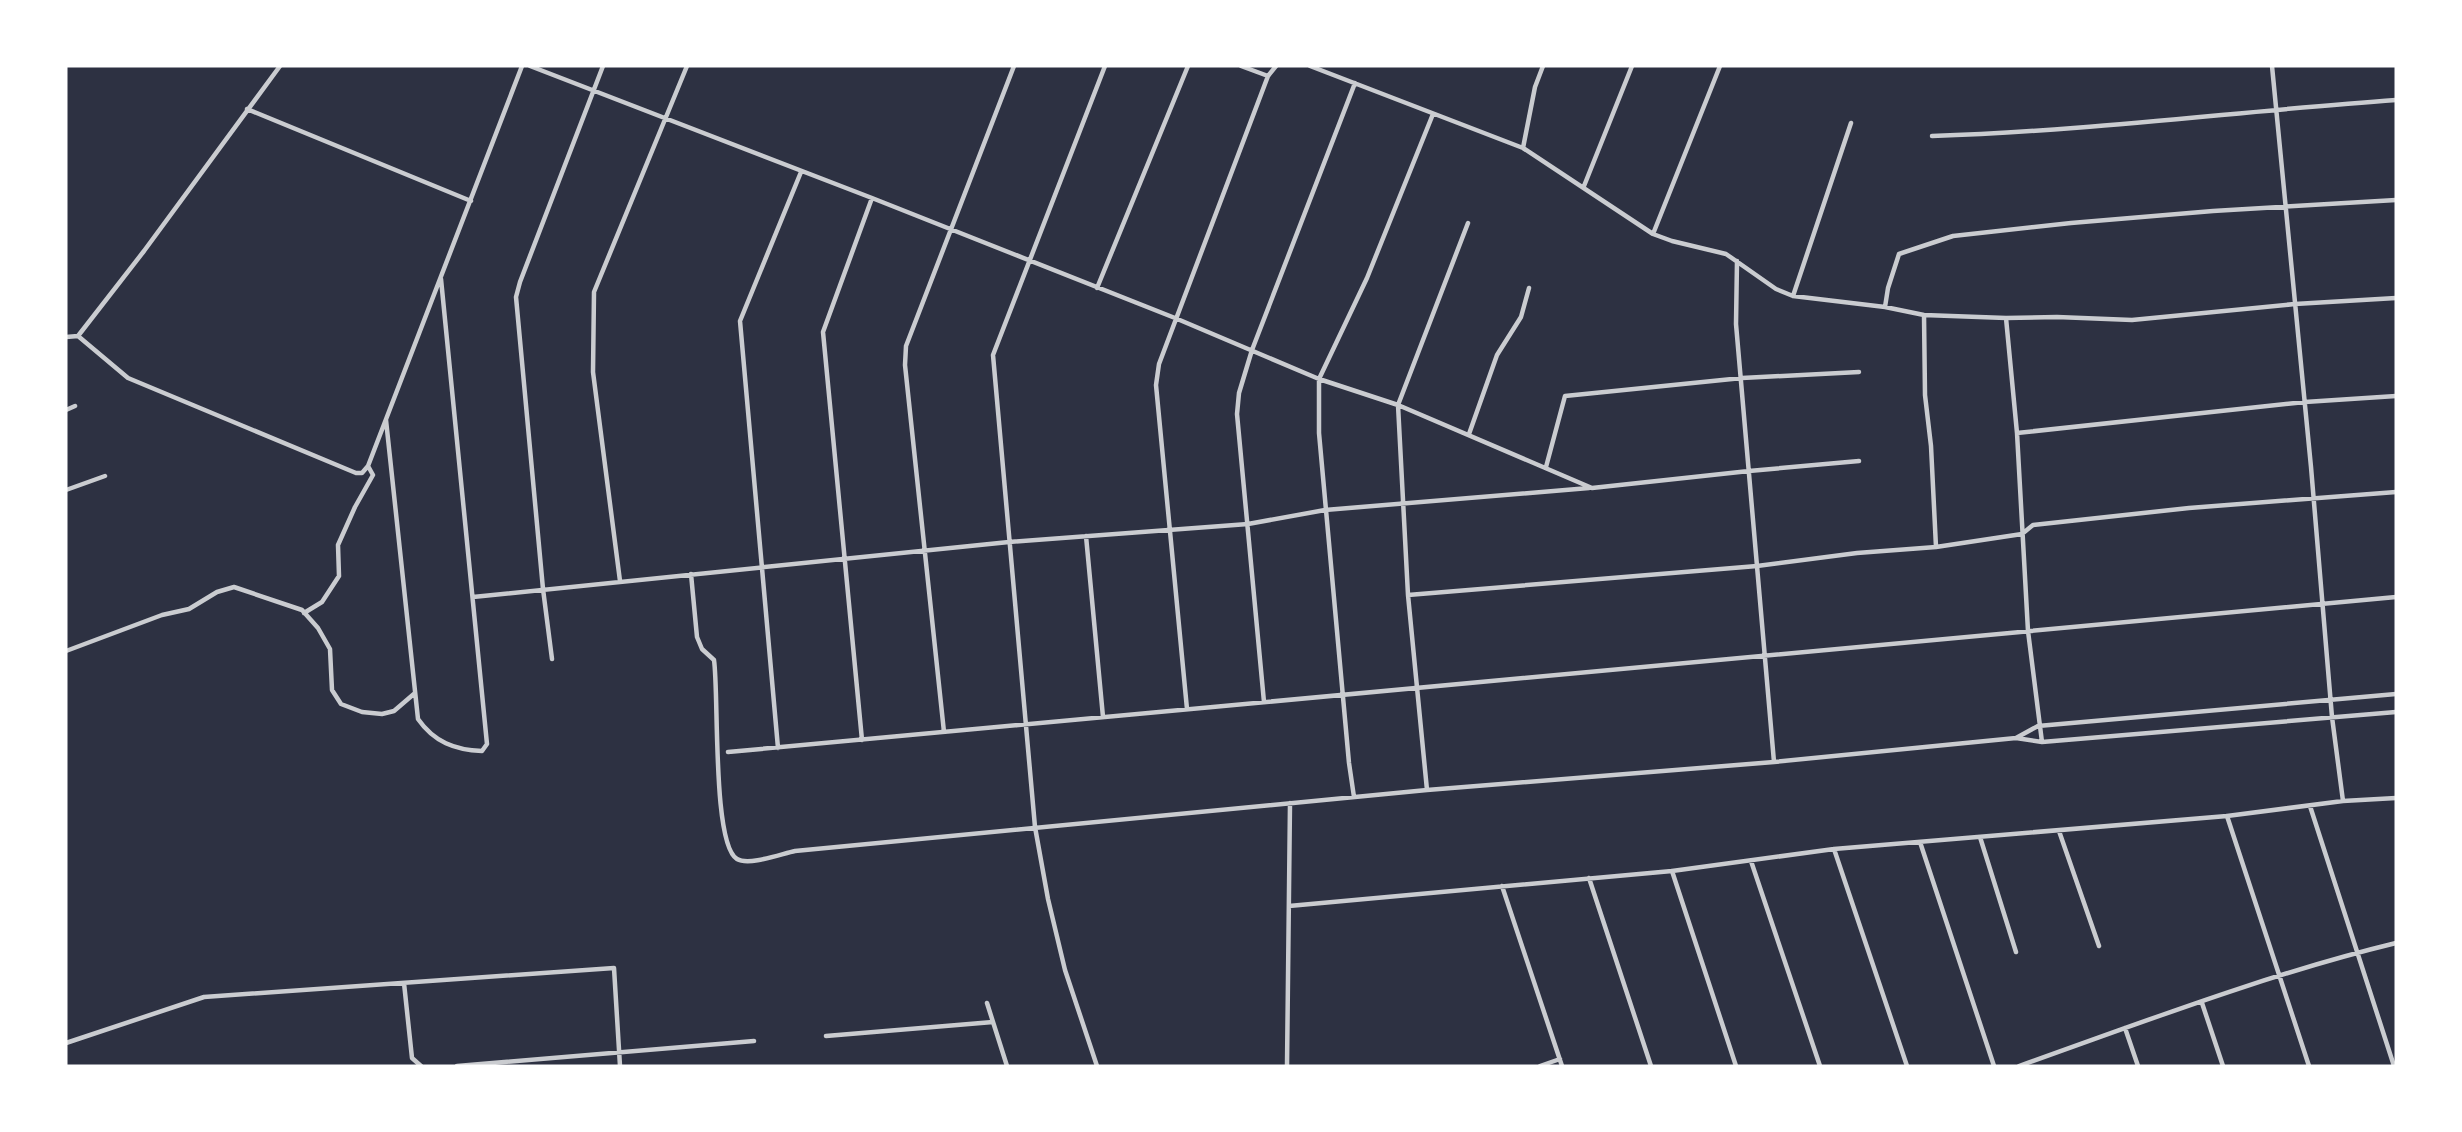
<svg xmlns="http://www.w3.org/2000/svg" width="2462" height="1132" viewBox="0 0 2462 1132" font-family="'Roboto Condensed',sans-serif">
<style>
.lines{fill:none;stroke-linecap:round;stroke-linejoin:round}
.minor{stroke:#caccd0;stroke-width:4.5}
</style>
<rect width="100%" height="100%" fill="#2d3142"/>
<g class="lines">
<path class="minor" d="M530,66L872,198L1175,318L1319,379L1398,405L1592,488L1749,471L1859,461
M1241,66L1268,76L1276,66
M1310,66L1523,148L1653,234L1672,241L1726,254L1776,289L1793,296L1885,307L1924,315L2006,318L2057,317L2132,320L2295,304L2396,298
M2272,66L2311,467L2332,717L2343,801
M247,109L471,201
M1932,136C2087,131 2241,111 2396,100
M1523,148L1535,87L1543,66
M1584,186L1632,66
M1653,234L1720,66
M1737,261L1736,324L1774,762
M1097,288L1188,66
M1793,296L1851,123
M1885,307L1888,288L1899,254L1953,236L2071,223L2213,211L2396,200
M1924,315L1925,395L1931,446L1936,547
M2006,318L2017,433L2028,631L2042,742
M78,336L128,378L356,473H362L368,466L522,66
M66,337L78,336L144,251L280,66
M66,410L75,406
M386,420L418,719C434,742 455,750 482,751L487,744L441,279
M2017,433L2305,402L2396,396
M1469,434L1497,355L1521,317L1529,288
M1546,467L1565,396L1742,378L1859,372
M66,490L105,476
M1086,536L1103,717
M691,574L697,637L702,649L714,660C719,693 712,844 737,859C749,866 781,854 795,851L1427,790L1774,762L2016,738L2042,742L2396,712
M620,581L593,372L594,292L687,66
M1408,595L1757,566L1857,553L1936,547L2022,534L2033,525L2189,508L2396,492
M473,597L1009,542L1248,524L1325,510L1589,488
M304,613L322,602L339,576L338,545L355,507L373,475L368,466
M66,651L162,615L189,609L217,592L234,587L302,610L318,628L330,649L332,690L341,704L362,712L382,714L394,711L415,693
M552,659L543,589L516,297L520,282L603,66
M1264,702L1237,414L1239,393L1252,350L1355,83
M1187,709L1156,385L1159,364L1268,76
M944,732L905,365L906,346L1014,66
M2016,738L2038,726L2396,694
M862,740L823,332L872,198
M778,748L740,321L801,172
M728,752L2396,597
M1427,790L1408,595L1398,405L1468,223
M1354,797L1349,763L1319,433V379L1367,278L1433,114
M2310,806L2394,1066
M2227,816L2309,1066
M2059,831L2099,946
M1980,837L2016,952
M1920,842L1994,1066
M1834,849L1907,1066
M1751,861L1820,1066
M1672,871L1736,1066
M1589,878L1651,1066
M1502,886L1562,1066
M1289,906L1672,871L1834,849L2227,816L2343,801L2396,798
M404,983L412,1058L421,1066
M987,1003L1007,1066
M2202,1003L2223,1066
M2125,1028L2138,1066
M826,1036L993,1022
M66,1043L204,997L614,968L620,1066
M457,1066L754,1041
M1097,1066L1065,970L1048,899L1035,827L993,355L1105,66
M1287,1066L1290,803
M1540,1066L1560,1059
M2019,1066C2143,1022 2268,974 2396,943"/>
</g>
<rect width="2462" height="1132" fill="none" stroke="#ffffff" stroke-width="135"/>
</svg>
